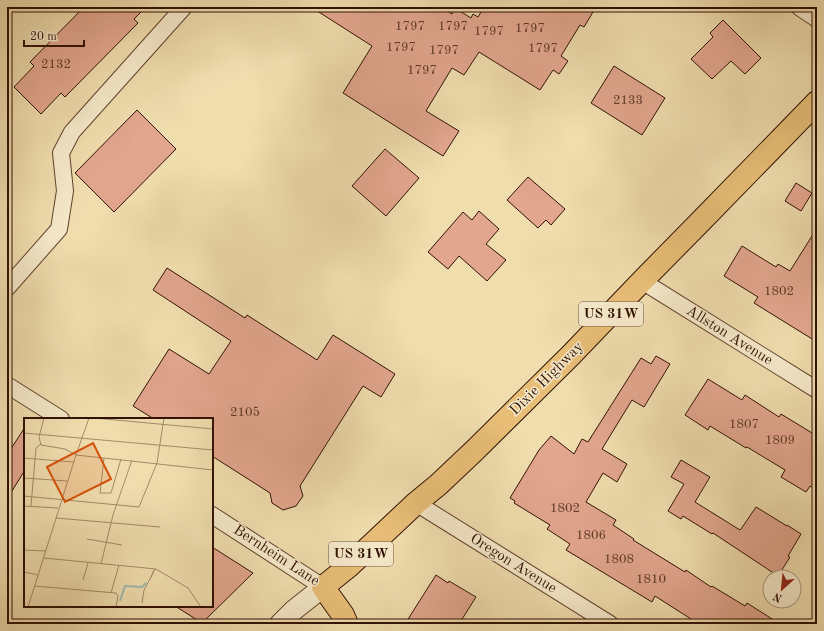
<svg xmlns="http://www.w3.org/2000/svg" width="824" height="631" viewBox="0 0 824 631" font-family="'Old Standard TT',serif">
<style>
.building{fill:#e2a68e;stroke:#311104}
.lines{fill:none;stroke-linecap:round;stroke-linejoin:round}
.minor-casing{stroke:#61442e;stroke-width:18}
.tertiary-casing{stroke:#61442e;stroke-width:22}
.primary-casing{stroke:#311104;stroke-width:24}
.minor{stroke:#f5e9ca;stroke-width:16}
.tertiary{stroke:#f5e9ca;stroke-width:20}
.primary{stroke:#e8be77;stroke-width:22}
.labels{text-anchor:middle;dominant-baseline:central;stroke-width:3;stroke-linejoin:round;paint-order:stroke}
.number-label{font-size:13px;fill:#5d3626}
.shield{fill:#f5e9ca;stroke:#6c523f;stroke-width:1}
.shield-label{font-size:14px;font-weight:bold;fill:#311104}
.street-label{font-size:15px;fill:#311104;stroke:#f5e9ca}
.inset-river{fill:none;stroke:#9cbab2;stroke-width:2}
.inset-road{fill:none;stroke:#a48b6a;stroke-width:1}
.view{fill:#d6520b;fill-opacity:0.15;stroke:#d6520b;stroke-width:2}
.inset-edge{fill:none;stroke:#311104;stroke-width:2}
</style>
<rect width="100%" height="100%" fill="#f0ddae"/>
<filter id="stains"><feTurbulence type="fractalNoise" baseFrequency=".005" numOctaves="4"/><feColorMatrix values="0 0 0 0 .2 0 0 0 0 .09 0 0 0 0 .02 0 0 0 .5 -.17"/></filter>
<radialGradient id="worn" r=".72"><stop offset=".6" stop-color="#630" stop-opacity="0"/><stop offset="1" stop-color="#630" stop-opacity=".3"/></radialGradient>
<path class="building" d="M84,7H146L134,19L138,23L65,97L61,93L41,114L14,87L34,66L30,62Z
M311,7H441L452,14L455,8L471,18L473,14L478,17L484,7H596L584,27L580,25L561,56L568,61L559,74L553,70L540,90L479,52L464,75L452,68L426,111L459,131L443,156L343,93L372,46Z
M723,20L761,58L745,74L731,61L712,79L691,59L713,37L710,33Z
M614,66L665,98L642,135L591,103Z
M137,110L176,149L114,212L75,173Z
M385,149L419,178L386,216L352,186Z
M528,177L565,209L551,225L546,220L538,228L507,200Z
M796,183L812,193L801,211L785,201Z
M479,211L499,229L486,244L506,260L487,281L459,256L448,269L428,252L463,212L472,220Z
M817,228V342L754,303L758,297L724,276L742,246L776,267L778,264L790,271Z
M167,268L245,318L247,315L317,360L333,335L395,374L381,397L363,386L300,486L303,496L296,506L283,510L272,503L270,493L212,456V419H154L133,406L169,349L209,374L231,341L153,290Z
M656,356L670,364L644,407L632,400L602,449L627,464L617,482L603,473L586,502L616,520L613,525L634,539L633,540L685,572L686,570L711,587L712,586L745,606L747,603L780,624H688L691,619L655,596L652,602L566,550L570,544L547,529L550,525L514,503L515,501L510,498L539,450L551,436L574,454L582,439L588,442L641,358L651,364Z
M708,379L742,400L745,395L779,417L781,414L817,436V491L810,486L806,492L781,477L785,470L747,447L746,448L710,426L708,430L685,415Z
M25,427V470L7,499V455Z
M681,460L710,477L695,502L740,530L741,529L756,507L787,526V525L801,534L788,556L790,557L778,576L713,533L712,534L683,516L681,519L668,511L684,484L671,477Z
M212,547L253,573L202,623L175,606H212Z
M436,575L448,583L449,581L476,597L459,624H405Z"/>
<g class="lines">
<defs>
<path id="minor" d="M799,7L817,19
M642,281L817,390
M7,288L59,229L65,191L61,153L72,132L184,7
M7,385L61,419
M416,503L610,624
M212,515L323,587"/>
<path id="tertiary" d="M280,624L294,610L323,587"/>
<path id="primary" d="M347,624L343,615L323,587L348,567L416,503L438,485L474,451L571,355L642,281L702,220L817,102"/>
</defs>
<use href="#minor" class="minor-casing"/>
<use href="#tertiary" class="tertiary-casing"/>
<use href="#primary" class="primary-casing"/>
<use href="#minor" class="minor"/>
<use href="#tertiary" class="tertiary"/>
<use href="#primary" class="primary"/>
</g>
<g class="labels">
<g class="number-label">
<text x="410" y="26">1797</text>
<text x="453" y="26">1797</text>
<text x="530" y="28">1797</text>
<text x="489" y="31">1797</text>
<text x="401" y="47">1797</text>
<text x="543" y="48">1797</text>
<text x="444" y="50">1797</text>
<text x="56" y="64">2132</text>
<text x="422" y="70">1797</text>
<text x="628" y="100">2133</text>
<text x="779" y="291">1802</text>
<text x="245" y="412">2105</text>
<text x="744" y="424">1807</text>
<text x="780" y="440">1809</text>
<text x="565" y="508">1802</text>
<text x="591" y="535">1806</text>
<text x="619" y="559">1808</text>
<text x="651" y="579">1810</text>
</g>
<g class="shield">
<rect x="579" y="302" width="64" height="24" rx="3"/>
<rect x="329" y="542" width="64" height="24" rx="3"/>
</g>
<g class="shield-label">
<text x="611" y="314">US 31W</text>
<text x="361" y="554">US 31W</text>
</g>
<g class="street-label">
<text transform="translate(729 336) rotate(32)">Allston Avenue</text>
<text transform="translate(547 379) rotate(-45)">Dixie Highway</text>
<text transform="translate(276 556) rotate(33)">Bernheim Lane</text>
<text transform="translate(513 564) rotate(32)">Oregon Avenue</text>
</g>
</g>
<g transform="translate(24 418)">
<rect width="189" height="189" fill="#f0ddae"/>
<path class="inset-river" d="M96,183L101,168L118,169L122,165"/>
<path class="inset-road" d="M65,0L52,37L189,52M70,0L189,11M0,15L189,32M0,40L49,44M80,40L76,75H87L97,41M0,60L43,63M0,78L115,89L133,45L140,0M0,88L34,90M7,88L12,30L17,26M32,100L136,109M63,121L98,127M0,132L21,133M20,140L132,151L164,170L177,189M77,146L89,97L108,42M130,152L127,159L131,151M0,154L14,157M59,162L64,145M10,168L92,175L94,178L92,189M87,175L95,147M118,185L120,172L127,159M4,189L52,37L41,31L17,27L15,19L20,0"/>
<path class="view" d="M69,25L87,61L41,84L23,49Z"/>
<rect width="189" height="189" class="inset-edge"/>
</g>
<rect width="824" height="631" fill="none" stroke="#f0ddae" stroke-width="24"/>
<rect x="8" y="8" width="808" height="615" fill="none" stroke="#311104" stroke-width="2"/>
<rect x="12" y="12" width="800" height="607" fill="none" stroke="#311104"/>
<g transform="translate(782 589) rotate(207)"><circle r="19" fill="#f5e9ca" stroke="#a7937b"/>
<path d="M0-3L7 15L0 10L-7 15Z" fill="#8f2418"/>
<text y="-6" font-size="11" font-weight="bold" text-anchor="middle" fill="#311104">N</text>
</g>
<path d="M24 40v6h60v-6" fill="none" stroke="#311104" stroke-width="2"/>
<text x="30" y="40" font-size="12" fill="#311104" stroke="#f5e9ca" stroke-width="3" paint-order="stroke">20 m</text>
<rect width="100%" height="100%" filter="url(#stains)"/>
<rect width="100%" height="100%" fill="url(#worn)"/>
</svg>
